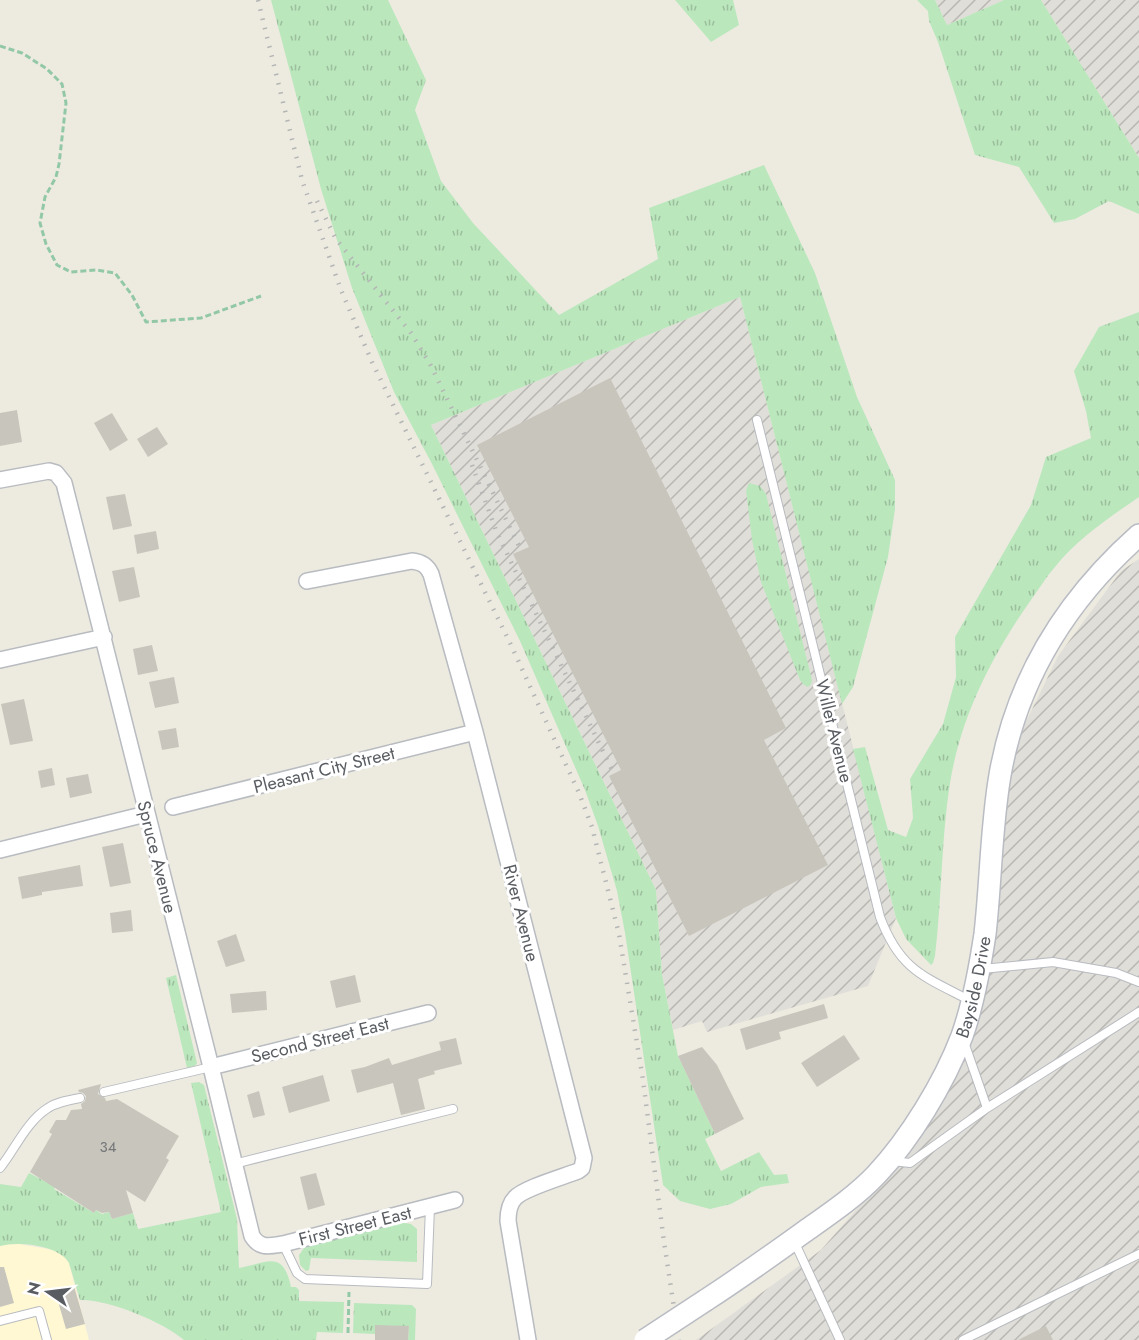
<svg xmlns="http://www.w3.org/2000/svg" width="1139" height="1340" viewBox="0 0 1139 1340" font-family="Jost,sans-serif">
<style>
.commercial{fill:#fff8d3}
.industrial{fill:url(#industrial-furrows)}
.grass{fill:url(#grass-tufts)}
.building{fill:#c8c5bd}
.lines{fill:none;stroke-linecap:round;stroke-linejoin:round}
.lane-casing{stroke:#b8bbc0;stroke-width:10}
.street-casing{stroke:#b8bbc0;stroke-width:18}
.secondary-casing{stroke:#b9bcc3;stroke-width:24}
.path{stroke:#93c8a6;stroke-width:3;stroke-dasharray:6 3;stroke-linecap:butt}
.lane{stroke:#fff;stroke-width:8}
.street{stroke:#fff;stroke-width:15}
.secondary{stroke:#fff;stroke-width:21}
.rail{stroke:#b4b5b5;stroke-width:4.5;stroke-dasharray:1.5 8;stroke-linecap:butt}
.secondary-bridge-casing{stroke:#b9bcc3;stroke-width:24;stroke-linecap:butt}
.secondary-bridge{stroke:#fff;stroke-width:21}
.labels{text-anchor:middle;dominant-baseline:central;stroke-width:6;stroke-linejoin:round;paint-order:stroke}
.number-label{font-size:15px;fill:#757779}
.street-label{font-size:18px;fill:#595d62;stroke:#fff}
</style>
<defs>
<pattern id="industrial-furrows" width="10" height="10" patternUnits="userSpaceOnUse" patternTransform="scale(1.5)"><rect width="10" height="10" fill="#e0ded8"/><path d="M-1 1l2-2M0 10L10 0M9 11l2-2" fill="none" stroke="#b9b7b3"/></pattern>
<pattern id="grass-tufts" width="24" height="20" patternUnits="userSpaceOnUse" patternTransform="scale(1.5)"><rect width="24" height="20" fill="#bbe7bd"/><path d="M3 7l-1-3M5 7V3M7 7l1-3M15 17l-1-3M17 17v-4M19 17l1-3" fill="none" stroke="#9bbe9d"/></pattern>
</defs>
<rect width="100%" height="100%" fill="#edebe0"/>
<path class="commercial" d="M13,1243L54,1250L66,1258L69,1263L89,1340H0V1246Z"/>
<path class="industrial" d="M935,0H1004L947,25Z
M1041,0H1139V158Z
M740,297L896,918L868,986L707,1032L702,1021L673,1030L662,974L656,890L431,425Z
M1139,559V1340H696L821,1250L898,1162L962,1036L1000,775L1058,656L1121,571Z"/>
<path class="grass" d="M271,0H388L426,80L415,110L441,181L473,223L559,315L658,259L649,208L764,165L815,273L857,397L895,480V509L888,557L853,687L842,704L740,297L431,425L656,890L662,974L678,1056L715,1134L705,1139L721,1171L759,1152L774,1175L787,1174L789,1183L761,1187L731,1204L710,1209L680,1201L663,1185L625,933L617,891L598,826L585,790L520,641L432,464L394,392L352,288L321,189Z
M675,0H733L739,25L711,42Z
M917,0H935L947,25L1004,0H1041L1139,158V214L1109,201L1075,219L1054,223L1019,167L975,155L938,42L929,21L928,11Z
M1139,312V497C1110,517 1077,539 1055,567C1046,577 1039,589 1031,600C992,655 961,716 950,783C941,840 942,898 935,956L933,963L931,965L906,939L896,918L853,749L865,747L888,830L906,837L913,818L910,779L943,724L956,677L955,637L1031,505L1046,457L1091,438L1086,411L1074,371L1099,327Z
M749,483L760,486L766,494L812,680L811,684L808,687L804,685L800,680L761,582L752,540L746,490Z
M176,975L197,1063L195,1066L187,1068L166,978Z
M199,1082L204,1085L237,1219L239,1268C267,1263 283,1249 291,1287H296L299,1290V1301L344,1302L343,1333L317,1332L316,1340H184C163,1322 108,1299 80,1300L69,1263C59,1245 18,1241 0,1246V1184L21,1187L29,1173L48,1183H57L54,1189L94,1213L96,1210L102,1214L109,1212L112,1219L133,1213L138,1229L221,1212L191,1083Z
M400,1222L411,1224L417,1229V1262L311,1258L309,1270L306,1271L300,1265L299,1255L304,1248L308,1245Z
M354,1303L412,1305L416,1309L415,1340H408L409,1326H375V1334L353,1333Z"/>
<path class="building" d="M610,378L786,728L764,740L828,865L689,936L609,776L621,770L513,554L529,547L477,445Z
M17,410L22,442L0,446V413Z
M112,413L128,440L110,451L94,423Z
M157,427L168,444L148,457L137,439Z
M125,494L132,526L113,530L106,497Z
M156,531L159,549L137,554L134,535Z
M134,567L140,597L119,602L112,571Z
M152,645L158,671L138,675L133,649Z
M174,677L179,703L155,708L149,682Z
M24,699L33,741L10,745L1,704Z
M176,728L179,747L162,750L158,731Z
M52,768L55,785L41,788L38,771Z
M88,774L92,793L70,798L66,778Z
M123,843L131,883L110,887L102,847Z
M80,865L83,886L42,892V895L22,899L18,877Z
M131,910L133,931L112,933L110,913Z
M236,934L245,961L226,967L217,941Z
M355,975L361,1002L336,1008L330,981Z
M266,991L267,1010L232,1013L230,994Z
M824,1004L828,1018L779,1032L781,1039L746,1050L740,1029Z
M844,1035L860,1059L817,1087L801,1063Z
M456,1038L462,1064L434,1071L435,1074L418,1079L425,1109L401,1115L393,1083L357,1093L351,1070L365,1067L389,1058L392,1065L441,1050L439,1042Z
M702,1047L717,1065L744,1119L715,1134L678,1056Z
M323,1075L330,1101L289,1113L282,1087Z
M101,1084L98,1094L105,1098L106,1101L117,1099L179,1136L166,1158L169,1160L145,1202L126,1190L133,1213L112,1219L109,1212L102,1213L96,1210L94,1213L30,1172L52,1134L49,1132L56,1120H66L71,1110L82,1109L81,1104L85,1101L86,1096L83,1093L79,1092L78,1090Z
M259,1091L265,1115L253,1118L247,1095Z
M316,1173L325,1205L308,1210L300,1177Z
M0,1267H4L14,1303L0,1307Z
M74,1286L85,1324L66,1329L55,1291Z
M375,1325L409,1326L408,1340H375Z
M1046,1326L1053,1340H1018Z"/>
<g class="lines">
<defs>
<path id="lane" d="M757,420L880,917C900,970 923,976 971,1001
M982,969L1053,962L1116,973L1139,982
M964,1042L987,1108
M104,1092L211,1067
M892,1161L910,1163L987,1108L1139,1012
M234,1164L453,1109
M0,1168C15,1149 27,1121 48,1108C57,1102 69,1100 80,1098
M794,1241L840,1340
M283,1244L297,1273L305,1279L427,1284L430,1207
M0,1321L39,1311L47,1340
M963,1340L1139,1254"/>
<path id="street" d="M0,480L49,471L56,473L64,483L211,1067L252,1236C260,1249 269,1246 283,1244L455,1200
M307,581L412,561C421,562 427,565 431,574L475,732L584,1158L582,1168L578,1171C563,1177 524,1188 515,1198C509,1204 508,1212 508,1221L528,1340
M0,660L104,637
M173,807L475,732
M0,850L146,814
M211,1067L428,1013"/>
<g id="secondary">
<path id="s1" d="M706,1300C740,1278 772,1255 804,1232C828,1215 855,1197 876,1175C910,1139 944,1083 962,1036C973,1005 980,967 985,934C991,881 991,827 1000,775C1017,678 1067,599 1139,535"/>
</g>
</defs>
<use href="#lane" class="lane-casing"/>
<use href="#street" class="street-casing"/>
<use href="#secondary" class="secondary-casing"/>
<path class="path" d="M0,46L22,53L47,69L62,84L66,103L59,164L56,177L45,197L40,223L46,244L57,265L71,272L96,270L115,273L132,295L146,322L201,318L261,296
M348,1333L349,1292"/>
<use href="#lane" class="lane"/>
<use href="#street" class="street"/>
<use href="#secondary" class="secondary"/>
<path class="rail" d="M258,0L302,180L341,290L372,362L511,645L579,793L592,827L619,934L643,1080L664,1242L679,1340
M317,201L336,239L411,333L430,364L521,550
M472,465L497,533L614,774"/>
<defs>
<path id="secondary-bridge" d="M645,1340L706,1300"/>
</defs>
<use href="#secondary-bridge" class="secondary-bridge-casing"/>
<use href="#secondary-bridge" class="secondary-bridge"/>
</g>
<g class="labels">
<g class="number-label">
<text x="108" y="1147">34</text>
</g>
<g class="street-label">
<text transform="translate(834 731) rotate(76)">Willet Avenue</text>
<text transform="translate(324 770) rotate(-14)">Pleasant City Street</text>
<text transform="translate(157 857) rotate(76)">Spruce Avenue</text>
<text transform="translate(521 913) rotate(76)">River Avenue</text>
<text stroke="none"><textPath href="#s1" startOffset="426">Bayside Drive</textPath></text>
<text transform="translate(320 1040) rotate(-14)">Second Street East</text>
<text transform="translate(355 1226) rotate(-14)">First Street East</text>
</g>
</g>
<g transform="translate(48 1292) rotate(284)" stroke="#ffffff" stroke-width="4.5" paint-order="stroke">
<path d="M0-4.5L10 22L0 15L-10 22Z" fill="#595d62"/>
<text y="-9" font-size="16" font-weight="bold" text-anchor="middle" fill="#595d62">N</text>
</g>
</svg>
